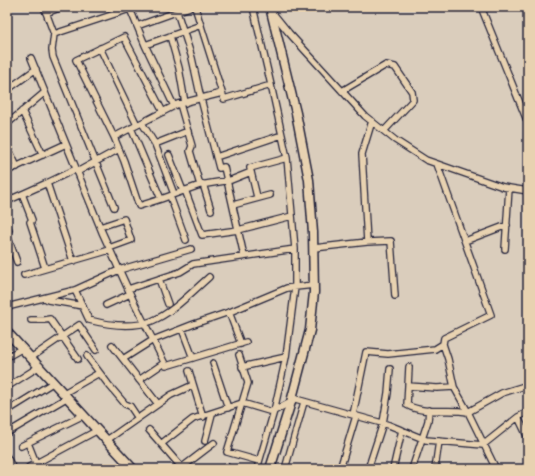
<svg xmlns="http://www.w3.org/2000/svg" width="535" height="476" viewBox="0 0 535 476" font-family="'Balsamiq Sans',sans-serif">
<style>
.lines{fill:none;stroke-linecap:round;stroke-linejoin:round}
.street-casing{stroke:#22223b;stroke-width:8}
.secondary-casing{stroke:#22223b;stroke-width:11}
.street{stroke:#e8d2b1;stroke-width:5.5}
.secondary{stroke:#e8d2b1;stroke-width:8}
</style>
<rect width="100%" height="100%" fill="#dacdbc"/>
<filter id="ink" filterUnits="userSpaceOnUse"><feTurbulence type="fractalNoise" baseFrequency=".025" numOctaves="2"/><feDisplacementMap in="SourceGraphic" scale="8" xChannelSelector="R" yChannelSelector="G"/><feConvolveMatrix kernelMatrix="1 2 1 2 8 2 1 2 1" color-interpolation-filters="sRGB"/></filter>
<g filter="url(#ink)">
<g class="lines">
<defs>
<path id="street" d="M44,7L54,34L52,50L53,57L114,207
M195,7L224,99L271,85
M253,7L271,85L287,158L295,249V287L286,357L274,411L257,469
M481,7L528,123
M130,9L145,45L174,106
M177,12L192,58L201,99L219,168L224,167L244,256
M272,12L289,33L365,116L395,140L426,160L503,187L528,191
M46,13L62,7
M137,26L190,7
M54,34L136,7
M170,36L179,68L185,103
M145,45L201,25
M100,48L137,125
M31,58L102,232L133,300L166,366L246,342
M7,90L36,69
M342,91L386,65L395,67L412,92L413,100L384,131
M180,104L192,146L190,151L200,185
M22,111L43,155
M142,123L155,144L174,194
M7,124L45,92
M131,128L161,199L200,185L231,180L251,172
M114,137L178,104L222,93
M155,144L188,131
M7,145L17,167
M169,155L183,191
M216,157L282,135
M7,171L66,144
M77,172L119,149
M47,183L73,261
M203,184L211,210
M185,190L202,235L238,230L292,216
M22,194L32,220L30,222L45,268
M170,196L186,240
M257,197L250,168L287,158
M161,199L139,206L124,161L114,137L76,60L124,37L163,112
M7,201L47,183L76,169
M233,205L270,195
M7,225L9,230L7,233
M100,227L124,219L131,240L109,248
M7,235L17,262
M465,241L507,225
M367,242L391,241L395,296
M314,248L367,242L362,154L372,121
M505,249L509,188
M527,259L528,264
M24,275L110,250
M159,279L168,304
M128,289L180,272L193,264L295,249
M75,290L89,320C151,336 166,316 209,277
M45,298L48,300L83,306
M106,305L130,294
M7,307L75,290L119,270L191,249
M229,312L241,344
M31,320H44L50,319L78,359
M182,329L193,358
M112,345L158,404
M239,355L248,383L227,452L259,461
M87,356L108,384L125,404L130,406L138,418
M7,357L23,348
M32,357L79,325L96,350
M123,359L153,340L194,324L232,311L287,288L314,285
M213,363L228,408
M242,367L286,357
M409,367L407,405C425,415 448,408 468,412L454,387L448,359L443,344L444,338L491,315L437,164
M189,371L203,417
M139,380L164,363
M408,386L437,388L454,387
M7,387L40,366
M64,393L99,373
M292,398L389,425L426,440L483,445L518,417L528,412
M7,411L54,382
M518,417L528,438
M149,430L183,469
M7,433L68,397
M107,440L171,395L193,385
M205,441L212,414
M28,443L36,463
M161,444L193,419L242,403L269,411H274L291,402
M21,446L84,415
M7,457L13,469
M29,467L98,430
M180,469L214,443
M224,469L227,467
M285,469L304,402
M340,469L356,416L353,415L366,352L388,354L435,349L443,344
M368,469L383,423L388,393L390,369
M393,469L402,430
M412,469L428,421L429,410
M435,469L439,441
M496,469L468,412L502,393L528,385"/>
<path id="secondary" d="M7,332L133,469
M270,469L291,402L310,330L314,292L313,233L309,180L296,113L270,7"/>
</defs>
<use href="#street" class="street-casing"/>
<use href="#secondary" class="secondary-casing"/>
<use href="#street" class="street"/>
<use href="#secondary" class="secondary"/>
</g>
</g>
<rect width="535" height="476" fill="none" stroke="#e8d2b1" stroke-width="24"/>
<rect x="12" y="12" width="511" height="452" fill="none" stroke="#22223b" stroke-width="1.5" filter="url(#ink)"/>
</svg>
